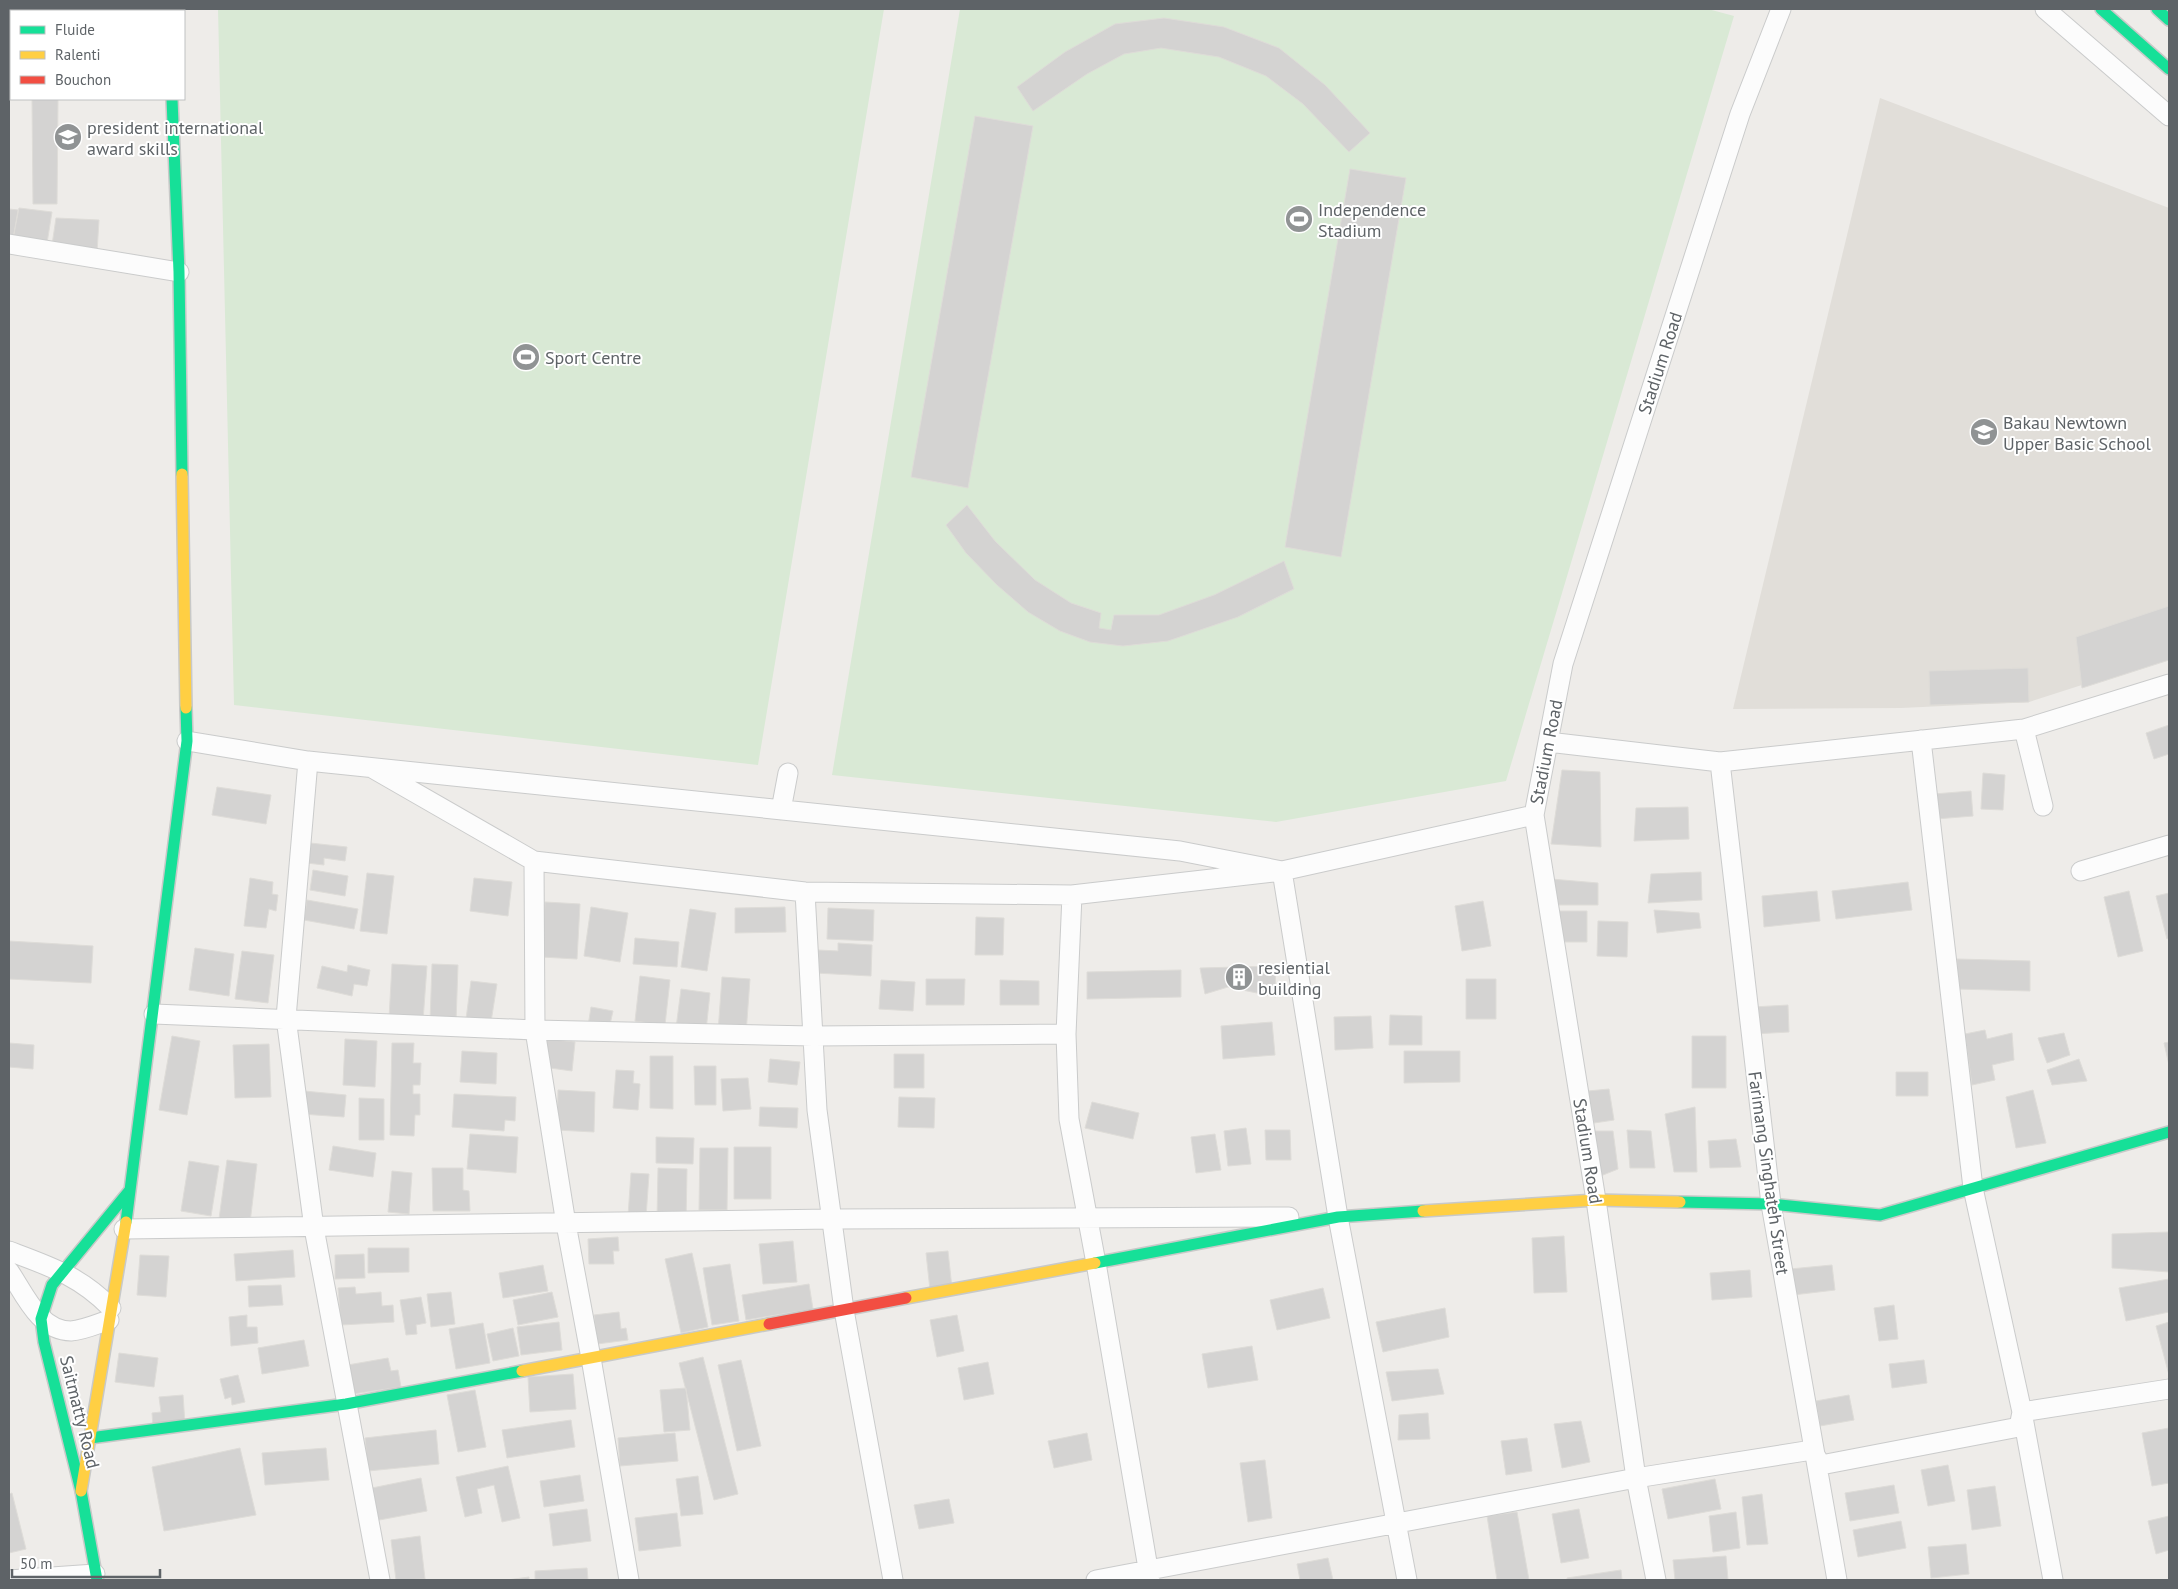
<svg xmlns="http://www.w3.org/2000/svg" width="2178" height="1589" viewBox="0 0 2178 1589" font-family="'PT Sans',sans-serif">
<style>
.education{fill:#e1ded9}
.pitch{fill:#d9e9d5}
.building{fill:#d4d3d2;stroke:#dedcd8}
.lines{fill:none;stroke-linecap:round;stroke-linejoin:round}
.street-casing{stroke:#cacbcb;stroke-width:21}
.fast-casing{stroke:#c8c9c8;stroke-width:14}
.slow-casing{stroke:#c8c9c8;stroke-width:14}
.jam-casing{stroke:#c8c9c8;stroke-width:14}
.street{stroke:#fcfcfc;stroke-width:19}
.fast{stroke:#16e098;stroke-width:11}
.slow{stroke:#ffcf43;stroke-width:11}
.jam{stroke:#f24e42;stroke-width:11}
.labels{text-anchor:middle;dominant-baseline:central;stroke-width:4;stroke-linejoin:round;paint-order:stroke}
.poi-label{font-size:18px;fill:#5e6367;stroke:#fff;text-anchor:start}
.street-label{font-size:18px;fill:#5e6367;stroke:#fff}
</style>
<rect width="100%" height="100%" fill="#eeece9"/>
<path class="education" d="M1880,98L2169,208V657L2029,702L1901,708L1733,709Z"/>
<path class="pitch" d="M218,9H884L758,765L234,705Z
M960,9H1708L1734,16L1506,781L1276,822L832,775Z"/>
<path class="building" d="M60,9H94V11H61Z
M1164,18L1224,27L1279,48L1325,85L1370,133L1349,152L1303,104L1266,76L1219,57L1161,48L1124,54L1087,74L1033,111L1017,87L1065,52L1115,24Z
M32,99H58L57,204H33Z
M975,116L1033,126L968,488L911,477Z
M1350,169L1406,178L1341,557L1285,547Z
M19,208L52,212L47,243L13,239Z
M9,209L18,210L13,239L9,238Z
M56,218L99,220L97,252L52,245Z
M967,505L995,541L1035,580L1071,603L1101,613L1099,628L1111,630L1114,615H1159L1214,595L1284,561L1294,589L1238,617L1168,641L1123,646L1090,642L1060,631L1028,612L997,585L966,553L946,525Z
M2169,606V660L2082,688L2076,637Z
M2028,668L2029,702L1930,705L1929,671Z
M2169,725V754L2154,759L2146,733Z
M1562,770L1600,772L1601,847L1551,844Z
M1983,773L2005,775L2003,810L1981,809Z
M217,787L271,795L266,824L212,815Z
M1971,791L1973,816L1936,819L1934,794Z
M1688,807L1689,839L1634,841L1636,808Z
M310,843L347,847L345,861L324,858V865L307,863Z
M313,870L348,876L345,896L310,890Z
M1701,872L1702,900L1648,903L1651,874Z
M367,873L394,876L387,934L360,931Z
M250,878L273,882L272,894L278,895L276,911L269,909L266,928L244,926Z
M474,878L512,882L508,916L470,911Z
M1551,879L1598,883V905H1551Z
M1908,882L1912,910L1836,919L1832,891Z
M1817,891L1820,921L1764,927L1762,896Z
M2129,891L2143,951L2118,957L2104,897Z
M2169,893V938L2167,939L2156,896Z
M307,900L358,909L354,929L304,920Z
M1483,901L1491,946L1462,951L1455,906Z
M545,902L580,904L577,959L542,957Z
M591,907L628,913L620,962L584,956Z
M785,907L786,932L735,933V908Z
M828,908L874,910L873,941L827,939Z
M690,909L716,913L707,971L681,967Z
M1654,910L1699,913L1701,928L1657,933Z
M1557,911H1587V942H1557Z
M976,917L1004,918L1003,955H975Z
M1598,921L1628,922L1627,957L1597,956Z
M635,938L679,942L677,967L633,964Z
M9,941L93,946L91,983L9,979Z
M838,943L872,945L871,976L816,973L818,950L838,951Z
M195,948L234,954L229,996L189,990Z
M242,951L274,955L268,1003L235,999Z
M1957,959L2030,961V991L1957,989Z
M392,964L427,966L423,1021L389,1018Z
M432,964L458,965L456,1023L430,1022Z
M348,965L370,970L367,986L354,984L352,996L317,988L322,966L347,972Z
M1275,966L1276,997L1228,987L1205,994L1200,968Z
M1181,970V997L1087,999V972Z
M640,976L670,980L665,1025L635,1021Z
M722,977L750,979L746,1034L718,1032Z
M926,979H965L964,1005H926Z
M1466,979H1496V1019H1466Z
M881,980L915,982L913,1011L879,1009Z
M1000,980L1039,981V1005H1000Z
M471,981L497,984L491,1022L466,1019Z
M681,989L710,993L706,1031L676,1028Z
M1788,1005L1789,1032L1754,1034L1753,1007Z
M591,1007L613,1011L609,1029L588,1026Z
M1390,1015L1422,1016V1045H1389Z
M1371,1016L1373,1048L1335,1050L1334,1017Z
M1272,1022L1275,1055L1223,1059L1221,1026Z
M1985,1030L1987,1039L2012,1033L2014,1060L1992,1065L1995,1080L1972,1085L1965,1034Z
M2064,1033L2070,1055L2047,1063L2038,1038Z
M172,1036L200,1041L187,1115L159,1110Z
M1692,1036H1726V1088H1692Z
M345,1039L377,1041L375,1087L343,1085Z
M546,1039L575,1042L572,1071L543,1067Z
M2169,1042V1065L2164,1043Z
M9,1043L34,1045L33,1069L9,1067Z
M392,1043H414L413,1063H421L420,1085H413V1094H420V1115H415L414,1136L390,1135Z
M269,1044L271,1097L235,1098L233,1045Z
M462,1051L497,1053L496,1084L460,1082Z
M1404,1051H1460V1082L1404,1083Z
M894,1054H924V1088H894Z
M650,1056H673V1109L650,1108Z
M770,1059L800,1062L797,1085L768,1082Z
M2079,1059L2087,1081L2052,1085L2047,1070Z
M694,1066H716V1105H695Z
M616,1070L634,1071L633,1083L640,1084L638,1110L613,1108Z
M1896,1072H1928V1096H1896Z
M748,1078L751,1109L723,1111L721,1079Z
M1609,1089L1614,1120L1594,1123L1588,1091Z
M558,1090L595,1092L594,1132L557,1130Z
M2033,1090L2046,1143L2016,1148L2006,1097Z
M304,1091L346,1095L344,1117L302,1114Z
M454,1094L516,1097L515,1121L505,1120L504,1131L452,1127Z
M899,1097L935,1098L934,1128L898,1127Z
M359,1098L384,1099V1140H359Z
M1092,1102L1139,1113L1133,1139L1085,1128Z
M760,1107L798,1108L797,1128L759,1126Z
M1695,1107L1697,1172H1674L1665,1114Z
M1246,1128L1251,1164L1228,1166L1224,1131Z
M1265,1130H1290L1291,1160H1266Z
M1627,1130L1651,1131L1655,1168H1630Z
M1592,1131H1613L1618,1169L1598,1177Z
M470,1134L518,1137L516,1173L467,1169Z
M1215,1134L1221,1170L1196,1173L1191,1137Z
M656,1137L694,1138L693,1164L656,1163Z
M1736,1139L1741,1167L1710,1168L1708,1141Z
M333,1146L376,1153L373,1177L329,1170Z
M734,1147H771V1199H734Z
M700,1148H728L727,1210H699Z
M227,1160L257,1164L250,1223L219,1219Z
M189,1161L219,1166L211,1216L181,1211Z
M432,1168H463V1190L469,1191L470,1211H433Z
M658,1168L687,1169L686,1221L657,1220Z
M392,1171L412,1173L409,1214L388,1212Z
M631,1173L649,1174L646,1217L628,1216Z
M2169,1232V1272L2112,1268V1234Z
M1564,1236L1567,1292L1534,1293L1532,1238Z
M618,1237L619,1251H613L614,1264H589L588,1239Z
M793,1241L797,1282L763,1284L759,1244Z
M368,1248H409V1272L368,1273Z
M293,1250L295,1277L236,1281L234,1254Z
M948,1251L952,1288L930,1290L926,1253Z
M692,1253L708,1327L681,1333L665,1259Z
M364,1254L365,1278L335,1279V1255Z
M140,1255L169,1256L166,1297L137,1295Z
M730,1264L739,1321L712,1325L703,1268Z
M543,1265L548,1291L503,1298L499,1273Z
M1832,1265L1835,1290L1793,1295L1790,1269Z
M1750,1270L1752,1297L1712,1300L1710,1273Z
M2169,1279V1312L2126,1321L2119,1288Z
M809,1284L813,1309L746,1320L742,1295Z
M281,1285L283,1305L249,1307L248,1286Z
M355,1287L356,1294L381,1292L382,1306L393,1305L394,1322L341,1325L338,1288Z
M1323,1288L1330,1318L1277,1330L1270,1300Z
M451,1292L455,1324L431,1327L427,1294Z
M552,1292L558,1317L518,1325L513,1300Z
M421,1297L426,1323L416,1325L417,1334L406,1335L400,1300Z
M1894,1305L1898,1339L1879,1341L1874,1308Z
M1445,1308L1449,1337L1383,1352L1376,1322Z
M619,1312L621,1329L626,1328L628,1340L597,1344L594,1315Z
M247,1315V1327H257L258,1343L231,1346L229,1317Z
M957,1315L964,1351L937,1357L930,1320Z
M559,1322L562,1350L521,1355L517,1327Z
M2169,1322V1375L2156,1326Z
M483,1323L490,1363L456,1369L449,1329Z
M513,1328L519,1356L493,1361L487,1334Z
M304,1340L309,1366L262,1374L258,1348Z
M1252,1346L1258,1380L1208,1388L1202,1354Z
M119,1353L158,1358L154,1387L115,1382Z
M703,1357L738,1494L714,1500L679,1363Z
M388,1358L391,1371L398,1370L401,1387L346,1395L342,1366Z
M741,1360L761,1446L737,1451L718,1365Z
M1924,1360L1927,1383L1892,1388L1889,1364Z
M988,1362L994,1394L964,1400L958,1368Z
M1438,1369L1444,1394L1392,1401L1386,1372Z
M573,1374L576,1409L530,1412L528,1377Z
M238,1375L245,1402L232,1405L231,1397L225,1399L220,1379Z
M686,1388L690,1430L664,1432L660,1390Z
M475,1390L486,1447L458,1452L447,1395Z
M183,1395L185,1424L153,1426L152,1413L161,1412L159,1397Z
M1849,1395L1854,1420L1820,1426L1816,1401Z
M1428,1413L1430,1439L1398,1440L1399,1415Z
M571,1420L575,1447L507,1458L502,1430Z
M1581,1421L1590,1462L1562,1468L1554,1424Z
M2169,1428V1483L2152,1486L2142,1433Z
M436,1430L439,1464L368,1471L365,1438Z
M675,1433L678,1461L620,1466L618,1438Z
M1087,1433L1092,1460L1054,1468L1048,1441Z
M1527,1438L1532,1471L1506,1475L1501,1441Z
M240,1448L256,1515L164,1531L152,1467Z
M326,1448L329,1480L265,1485L262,1453Z
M1265,1460L1272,1518L1248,1522L1240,1463Z
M1948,1465L1955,1501L1928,1506L1921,1470Z
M508,1466L520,1518L502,1522L494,1485L477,1489L482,1513L465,1517L456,1477Z
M580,1475L584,1501L544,1507L540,1481Z
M698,1476L703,1514L681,1516L676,1479Z
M421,1478L427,1511L374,1521L367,1489Z
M1715,1479L1721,1509L1668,1519L1662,1489Z
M1894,1485L1899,1513L1850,1521L1845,1493Z
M1995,1486L2001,1526L1972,1530L1967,1490Z
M12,1493L26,1549L9,1553V1494Z
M1762,1494L1768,1544L1747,1545L1742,1497Z
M949,1499L954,1523L919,1529L914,1505Z
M587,1509L591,1541L553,1546L549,1514Z
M1579,1509L1589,1558L1561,1563L1552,1514Z
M1517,1512L1529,1580H1497L1487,1516Z
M1736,1512L1740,1548L1713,1552L1709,1516Z
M677,1513L681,1546L639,1551L635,1518Z
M2169,1516V1550L2156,1554L2148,1521Z
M1901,1521L1906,1548L1858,1557L1853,1530Z
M420,1536L425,1579L396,1580L391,1540Z
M1966,1544L1969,1574L1931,1578L1928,1547Z
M1726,1556L1728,1580H1675L1673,1560Z
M1328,1558L1333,1580H1300L1297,1564Z
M587,1568L588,1580H535V1571Z
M1621,1570L1622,1580H1567V1578Z
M529,1577V1580H507Z"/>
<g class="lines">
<defs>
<path id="street" d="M2045,9L2169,116
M9,244L179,272
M2024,729L2043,806
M1921,740L1973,1188L2022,1412L2053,1580
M187,741L308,761L1180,851L1282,871L1534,815
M1548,742L1720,762L2024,729L2169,684
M308,761L286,1018L314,1228L380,1580
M1720,762L1771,1204L1837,1580
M372,768L534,861L805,892L1072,895L1282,871L1338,1217L1407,1580
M781,810L788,773
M534,861L535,1030L566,1224L591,1358L629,1580
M2081,871L2169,845
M805,892L817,1110L844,1310L893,1580
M1072,895L1066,1034L1069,1119L1096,1263L1150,1580
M154,1014L535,1030L813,1036L1066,1034
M124,1229L832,1219L1289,1217
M9,1251C49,1266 80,1276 111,1308
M9,1271C24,1293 39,1331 71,1331C84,1330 97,1324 109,1320
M9,1580L95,1574
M1096,1580L1636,1478L1812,1450L1821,1465L2019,1427L2022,1412L2169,1389
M1656,1580L1636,1478L1596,1200L1534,815L1563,664L1740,114L1781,9"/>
<path id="fast" d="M2101,9L2169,69
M2157,9L2169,20
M172,99L179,272L182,474
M1680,1202L1771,1204L1880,1215L2169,1132
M126,1222L187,741L186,708
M1095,1263L1338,1217L1423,1211
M90,1438L346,1404L522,1371
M97,1580L81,1491L44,1342L41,1319L52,1285L130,1190"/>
<path id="slow" d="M169,9V11
M182,474L186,708
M1423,1211L1596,1200L1680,1202
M906,1298L1095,1263
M522,1371L769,1324
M81,1491L126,1222"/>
<path id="jam" d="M769,1324L906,1298"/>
</defs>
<use href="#street" class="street-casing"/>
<use href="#fast" class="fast-casing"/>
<use href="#slow" class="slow-casing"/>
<use href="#jam" class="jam-casing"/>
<use href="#street" class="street"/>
<use href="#fast" class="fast"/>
<use href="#slow" class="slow"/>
<use href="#jam" class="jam"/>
</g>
<defs>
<symbol id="school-disc" viewBox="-11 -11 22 22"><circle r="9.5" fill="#909394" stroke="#fff"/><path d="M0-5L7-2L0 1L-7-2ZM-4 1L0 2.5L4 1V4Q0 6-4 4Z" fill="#fff"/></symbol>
<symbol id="stadium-disc" viewBox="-11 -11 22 22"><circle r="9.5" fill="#909394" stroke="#fff"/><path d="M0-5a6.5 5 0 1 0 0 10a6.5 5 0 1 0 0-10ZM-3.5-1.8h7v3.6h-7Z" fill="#fff"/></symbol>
<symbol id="building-disc" viewBox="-11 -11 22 22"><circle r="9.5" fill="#909394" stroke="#fff"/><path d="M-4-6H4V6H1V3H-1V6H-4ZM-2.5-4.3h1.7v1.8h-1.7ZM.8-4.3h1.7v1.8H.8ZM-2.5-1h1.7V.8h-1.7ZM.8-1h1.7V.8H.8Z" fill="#fff"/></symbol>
</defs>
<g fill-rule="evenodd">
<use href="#school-disc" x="52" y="121" width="32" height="32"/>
<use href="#stadium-disc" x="1283" y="203" width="32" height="32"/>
<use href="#stadium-disc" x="510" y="341" width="32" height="32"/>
<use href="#school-disc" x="1968" y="416" width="32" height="32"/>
<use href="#building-disc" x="1223" y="961" width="32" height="32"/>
</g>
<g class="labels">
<g class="poi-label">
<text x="87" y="127">president international<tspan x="87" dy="21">award skills</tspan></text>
<text x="1318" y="209">Independence<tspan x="1318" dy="21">Stadium</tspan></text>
<text x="545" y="357">Sport Centre</text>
<text x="2003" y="422">Bakau Newtown<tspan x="2003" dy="21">Upper Basic School</tspan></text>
<text x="1258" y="967">resiential<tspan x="1258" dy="21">building</tspan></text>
</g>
<g class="street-label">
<text transform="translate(1660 363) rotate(-72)">Stadium Road</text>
<text transform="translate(1546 752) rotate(-79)">Stadium Road</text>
<text transform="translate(1588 1151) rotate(81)">Stadium Road</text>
<text transform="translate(1769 1173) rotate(82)">Farimang Singhateh Street</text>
<text transform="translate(80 1412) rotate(76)">Saitmatty Road</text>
</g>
</g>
<rect width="2178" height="1589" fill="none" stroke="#5e6367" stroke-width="20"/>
<rect x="10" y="10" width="175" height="90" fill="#ffffff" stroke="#bfc1c2"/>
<rect x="20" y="26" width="25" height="8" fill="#16e098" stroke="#bfc1c2"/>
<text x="55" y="35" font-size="15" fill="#5e6367">Fluide</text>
<rect x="20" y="51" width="25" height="8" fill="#ffcf43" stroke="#bfc1c2"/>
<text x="55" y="60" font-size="15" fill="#5e6367">Ralenti</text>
<rect x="20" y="76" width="25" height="8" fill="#f24e42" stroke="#bfc1c2"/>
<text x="55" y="85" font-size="15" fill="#5e6367">Bouchon</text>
<path d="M12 1569v8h148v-8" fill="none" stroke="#5e6367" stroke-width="2.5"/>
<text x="20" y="1569" font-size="15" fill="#5e6367" stroke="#ffffff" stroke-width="4" paint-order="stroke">50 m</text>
</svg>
